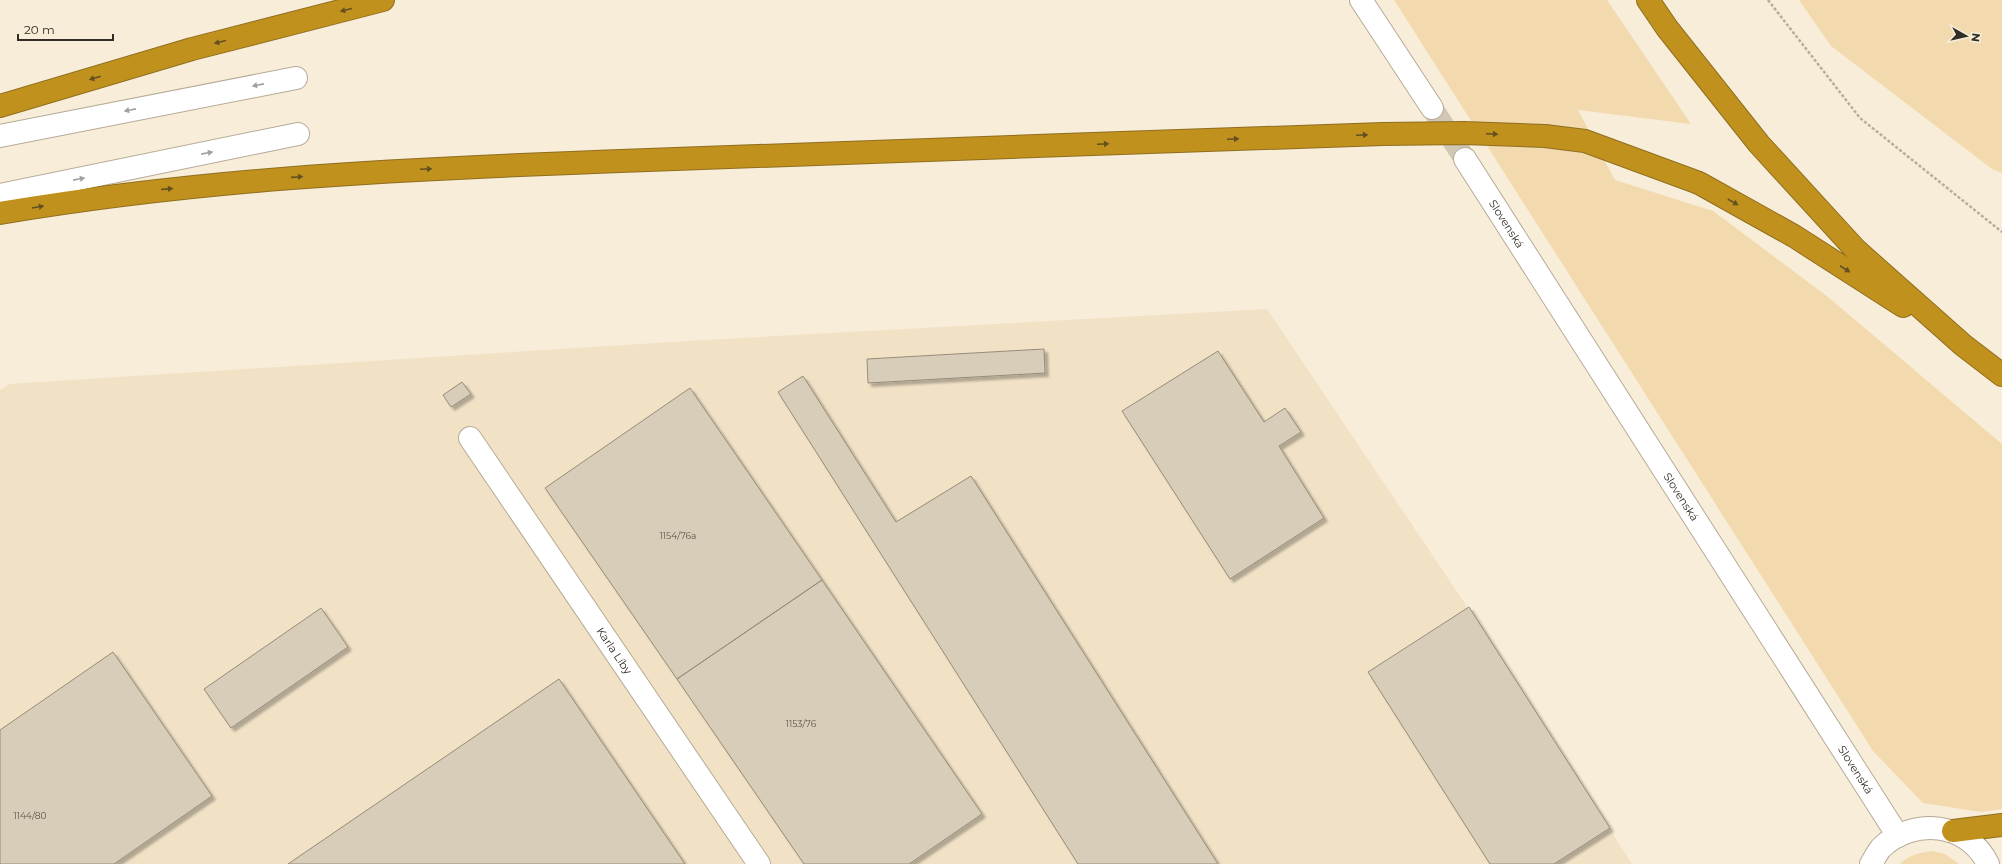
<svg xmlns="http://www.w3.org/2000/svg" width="2002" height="864" viewBox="0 0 2002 864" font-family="Montserrat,sans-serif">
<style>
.built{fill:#f1e2c6}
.green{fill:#f2daae}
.building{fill:#d8cdb8;stroke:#968c79;filter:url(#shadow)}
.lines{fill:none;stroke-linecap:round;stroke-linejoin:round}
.minor-tunnel{stroke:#d0c7b4;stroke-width:22;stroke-dasharray:22 11;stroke-linecap:butt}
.minor-casing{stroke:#b6ab97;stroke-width:24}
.highway-casing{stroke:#8f6e20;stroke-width:24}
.path{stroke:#b6ad9d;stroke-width:2.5;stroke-dasharray:3 2;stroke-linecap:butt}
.minor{stroke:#fff;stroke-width:22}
.highway{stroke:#c1911d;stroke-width:22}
.highway-bridge-casing{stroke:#8f6e20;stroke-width:24;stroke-linecap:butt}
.highway-bridge{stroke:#c1911d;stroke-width:22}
.oneway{fill:#635022}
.oneway2{fill:#a2a09d}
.labels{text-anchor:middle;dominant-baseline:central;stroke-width:3.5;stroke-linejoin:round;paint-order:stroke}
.number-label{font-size:9px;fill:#5b554a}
.street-label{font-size:11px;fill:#312d25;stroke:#f8edd8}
</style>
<defs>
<filter id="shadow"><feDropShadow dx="3.5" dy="3.5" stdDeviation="1" flood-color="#0004"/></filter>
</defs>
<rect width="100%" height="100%" fill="#f8edd8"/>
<path class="built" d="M1267,309L1468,608L1632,864H0V390L9,384L687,341Z"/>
<path class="green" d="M1394,0H1607L1691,124L1578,110L1615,180L1713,211L1828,297L2002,444V809L1981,812L1923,803L1873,751Z
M1799,0H2002V173L1992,169L1831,46Z
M1932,851L1945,854L1959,864H1900C1909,855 1919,853 1932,851Z"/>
<path class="building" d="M1044,349L1045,373L868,383L867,359Z
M1218,351L1264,422L1285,408L1301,432L1279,446L1324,518L1230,579L1122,411Z
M803,376L896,522L971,476L1218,864H1078L778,392Z
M462,382L471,394L451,407L443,395Z
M690,388L822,580L677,679L545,488Z
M822,580L982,814L909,864H804L677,679Z
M1469,607L1610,828L1554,864H1490L1368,672Z
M321,608L348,647L231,728L204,689Z
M113,652L212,796L114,864H0V730Z
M559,679L685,864H288Z"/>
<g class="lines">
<path class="minor-tunnel" d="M1432,108L1465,159"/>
<defs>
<g id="minor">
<path d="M1361,0L1432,108"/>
<path d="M0,136L296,78"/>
<path id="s1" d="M1465,159L1898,836"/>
<path d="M0,195L298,134"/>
<path id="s2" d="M470,438L759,864"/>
<path d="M1871,864C1874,859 1877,853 1881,848C1913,817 1968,822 1988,864"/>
</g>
<path id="highway" d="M1648,0L1667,28L1759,144L1856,250L1963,345L2002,375
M0,106L192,49L383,0
M1699,183L1794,236L1903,306
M0,213C189,181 380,170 571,163C735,156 899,151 1064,145
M1953,831L2002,825"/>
</defs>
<use href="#minor" class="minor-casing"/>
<use href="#highway" class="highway-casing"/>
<path class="path" d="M1768,0L1860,118L2002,232"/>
<use href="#minor" class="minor"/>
<use href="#highway" class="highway"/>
<defs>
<path id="highway-bridge" d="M1064,145L1383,134L1464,133L1545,136L1585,141L1699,183"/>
</defs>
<use href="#highway-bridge" class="highway-bridge-casing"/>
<use href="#highway-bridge" class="highway-bridge"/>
</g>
<defs><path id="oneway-solid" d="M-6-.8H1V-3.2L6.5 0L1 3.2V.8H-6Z"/></defs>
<g class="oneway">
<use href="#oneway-solid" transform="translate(346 10) rotate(166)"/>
<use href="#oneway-solid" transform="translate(220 42) rotate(166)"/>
<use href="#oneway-solid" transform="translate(95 78) rotate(164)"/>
<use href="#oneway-solid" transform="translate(1492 134) rotate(2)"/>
<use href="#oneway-solid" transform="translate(1362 135) rotate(-2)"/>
<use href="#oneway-solid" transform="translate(1233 139) rotate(-2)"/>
<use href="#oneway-solid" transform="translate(1103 144) rotate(-2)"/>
<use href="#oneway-solid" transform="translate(426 169) rotate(-3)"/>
<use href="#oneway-solid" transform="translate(297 177) rotate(-4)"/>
<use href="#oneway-solid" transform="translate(167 189) rotate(-5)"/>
<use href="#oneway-solid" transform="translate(1733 202) rotate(29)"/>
<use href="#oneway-solid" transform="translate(38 207) rotate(-10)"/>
<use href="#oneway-solid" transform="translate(1845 269) rotate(33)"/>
</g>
<g class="oneway2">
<use href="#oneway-solid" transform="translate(258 85) rotate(169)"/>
<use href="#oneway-solid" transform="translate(130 110) rotate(169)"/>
<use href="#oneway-solid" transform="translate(207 153) rotate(-11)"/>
<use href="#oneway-solid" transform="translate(79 179) rotate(-11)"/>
</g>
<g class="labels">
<g class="number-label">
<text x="678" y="535">1154/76a</text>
<text x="801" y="723">1153/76</text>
<text x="30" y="815">1144/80</text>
</g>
<g class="street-label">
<text stroke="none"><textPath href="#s1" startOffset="77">Slovenská</textPath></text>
<text stroke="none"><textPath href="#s1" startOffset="401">Slovenská</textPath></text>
<text stroke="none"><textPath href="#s2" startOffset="257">Karla Líby</textPath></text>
<text stroke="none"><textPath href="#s1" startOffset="725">Slovenská</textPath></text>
</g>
</g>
<g transform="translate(1966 36) rotate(98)" stroke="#f8edd8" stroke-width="3" paint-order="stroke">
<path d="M0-3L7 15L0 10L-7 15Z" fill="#312d25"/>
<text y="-6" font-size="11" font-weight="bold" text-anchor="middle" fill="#312d25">N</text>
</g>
<path d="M18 34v6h95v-6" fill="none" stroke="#312d25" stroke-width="2"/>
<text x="24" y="34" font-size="12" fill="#312d25" stroke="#f8edd8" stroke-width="3" paint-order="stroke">20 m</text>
</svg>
